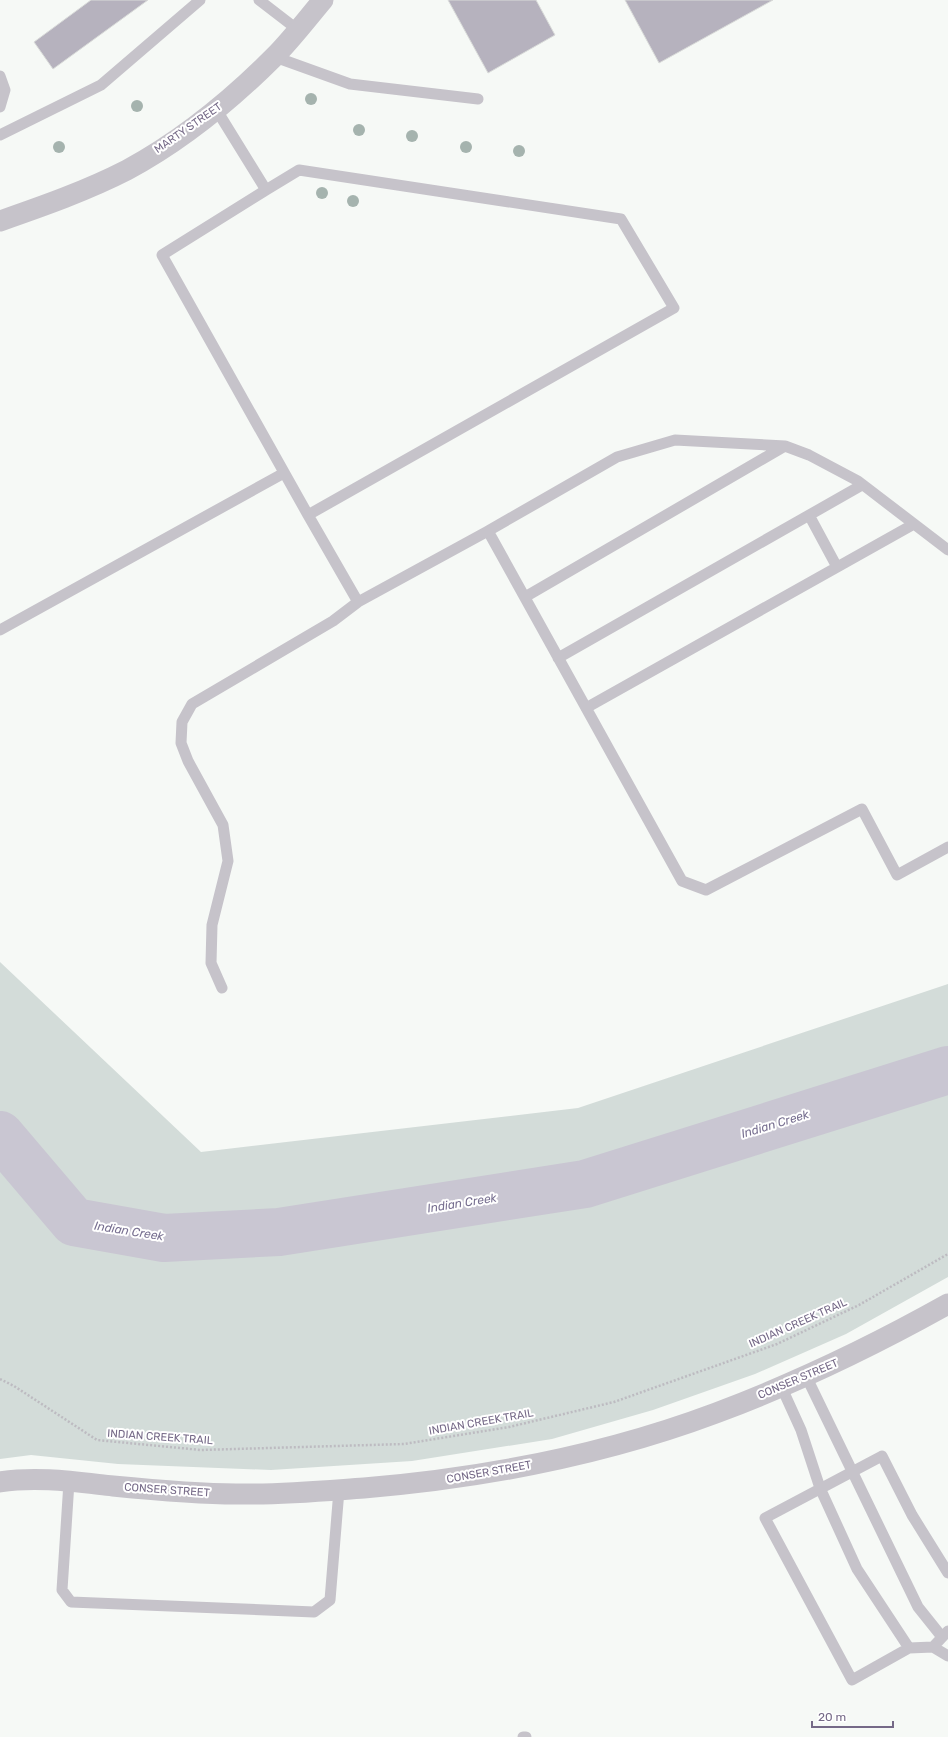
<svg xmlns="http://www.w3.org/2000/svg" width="948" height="1737" viewBox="0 0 948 1737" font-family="Rubik,sans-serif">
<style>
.green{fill:#d3dcd9}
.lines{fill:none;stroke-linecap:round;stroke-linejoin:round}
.river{stroke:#c9c6d2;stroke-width:48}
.building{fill:#b6b2be;stroke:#d9dbd9}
.path{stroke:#bdbbc1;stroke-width:2.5;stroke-dasharray:2 2;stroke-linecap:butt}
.lane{stroke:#c6c3ca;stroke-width:11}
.street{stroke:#c6c3ca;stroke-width:21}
.tree{fill:#a5b3ae}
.labels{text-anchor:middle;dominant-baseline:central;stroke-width:4;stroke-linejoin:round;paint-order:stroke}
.street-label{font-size:11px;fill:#756987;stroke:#fff}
.water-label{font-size:12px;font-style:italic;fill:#776f90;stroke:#fff}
</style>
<rect width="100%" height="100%" fill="#f6f9f6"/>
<path class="green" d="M0,962L201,1152L578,1108L948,984V1277L846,1334L755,1374L653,1410L552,1439L412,1461L271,1470L118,1464L31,1455L0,1459Z"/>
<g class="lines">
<path class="river" d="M0,1135L74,1222L164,1238L279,1232L585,1184L948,1070"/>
</g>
<path class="building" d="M91,0H148L53,69L34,42Z
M448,0H536L555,35L488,73Z
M625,0H773L659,63Z"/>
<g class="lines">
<path class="path" d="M0,1379L14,1386L97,1440L201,1450L404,1444L509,1427L614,1402L777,1344L859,1305L948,1254"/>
<path class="lane" d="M259,0L298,30
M275,57L350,84L478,99
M0,76L5,90L0,107
M216,109L266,190L299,170L621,219L674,308L308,515L162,255L266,190
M0,135L101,85L200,0
M308,515L358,602L488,531
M809,515L837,567
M948,550L858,481L809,455L785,446L675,440L617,457L488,531L682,881L706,890L862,809L897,875L948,847
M525,597L785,446
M0,630L284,473
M558,658L862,485
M586,708L914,524
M222,988L211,963L212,925L228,861L223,825L188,761L181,743L182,722L192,704L333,621L358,602
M806,1376L918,1607L942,1637
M781,1386L801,1430L820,1488L857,1569L909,1648
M69,1482L62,1590L71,1602L314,1612L330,1600L339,1490
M948,1573L912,1515L882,1456L765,1518L852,1680L909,1648L933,1647L948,1631
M933,1647L948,1656
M523,1737H526"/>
<path class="street" d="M0,221C43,206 86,191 127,170C181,141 230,101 274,57C291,40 307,19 323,0
M0,1482C37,1476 76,1482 113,1486C154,1490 195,1494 236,1494C279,1495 322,1491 364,1488C483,1478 604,1455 716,1413C796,1383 873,1346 948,1304"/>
</g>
<g class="tree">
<circle cx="311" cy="99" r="6"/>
<circle cx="137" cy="106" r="6"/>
<circle cx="359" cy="130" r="6"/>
<circle cx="412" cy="136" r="6"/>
<circle cx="59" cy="147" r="6"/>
<circle cx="466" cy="147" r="6"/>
<circle cx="519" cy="151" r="6"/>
<circle cx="322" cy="193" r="6"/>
<circle cx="353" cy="201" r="6"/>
</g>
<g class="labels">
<g class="street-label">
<text transform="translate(188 128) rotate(-35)">MARTY STREET</text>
<text transform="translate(798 1323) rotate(-24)">INDIAN CREEK TRAIL</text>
<text transform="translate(798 1379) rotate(-23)">CONSER STREET</text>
<text transform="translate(481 1422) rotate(-10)">INDIAN CREEK TRAIL</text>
<text transform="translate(160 1437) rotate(4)">INDIAN CREEK TRAIL</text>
<text transform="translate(489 1472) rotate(-10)">CONSER STREET</text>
<text transform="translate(167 1490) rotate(4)">CONSER STREET</text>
</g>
<g class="water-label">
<text transform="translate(775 1124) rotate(-17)">Indian Creek</text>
<text transform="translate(462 1203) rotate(-9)">Indian Creek</text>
<text transform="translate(129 1231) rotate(9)">Indian Creek</text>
</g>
</g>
<path d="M812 1721v6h81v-6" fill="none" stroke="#756987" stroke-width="2"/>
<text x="818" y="1721" font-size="12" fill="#756987" stroke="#ffffff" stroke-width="3" paint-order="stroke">20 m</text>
</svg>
